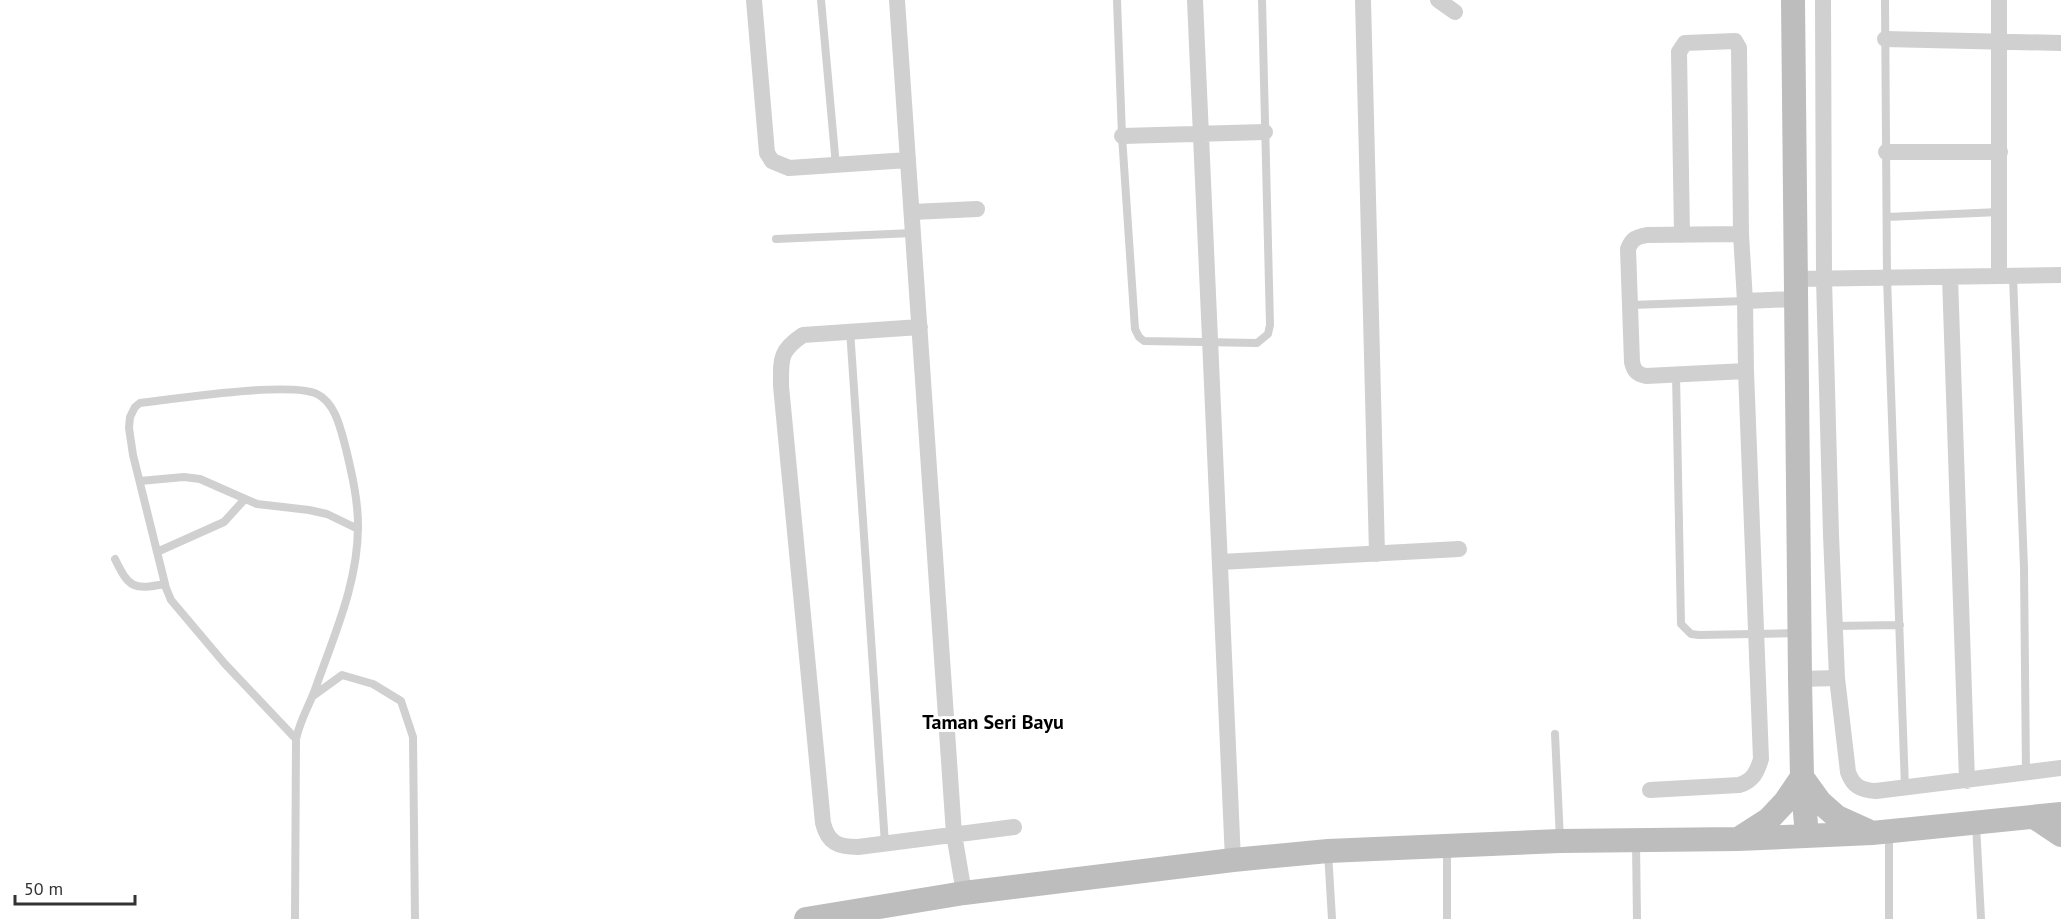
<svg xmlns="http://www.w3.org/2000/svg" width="2061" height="919" viewBox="0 0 2061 919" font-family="'PT Sans',sans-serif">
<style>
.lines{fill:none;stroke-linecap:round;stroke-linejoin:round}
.lane{stroke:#d0d0d0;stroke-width:8}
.street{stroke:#d0d0d0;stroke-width:16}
.secondary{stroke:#bdbdbd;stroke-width:24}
.labels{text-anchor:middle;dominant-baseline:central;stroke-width:6;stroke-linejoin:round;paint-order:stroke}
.neighbourhood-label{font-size:20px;font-weight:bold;fill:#000;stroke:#fff}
</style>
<rect width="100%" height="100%" fill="#fff"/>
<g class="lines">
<path class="lane" d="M821,0L836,166
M1117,0L1122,136L1135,329L1139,337L1144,341L1257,343L1268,334L1270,325L1262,0
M1885,0L1887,278L1905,788
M1887,217L1999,212
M776,239L913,233
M2013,276L2024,568L2026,772
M1631,305L1745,301
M850,330L885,844
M1676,375L1681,624L1691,634L1699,635L1799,633
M140,481L184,477L200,479L257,504L309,510L327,514L358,529
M157,552L224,522L244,500
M115,559C129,588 133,590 165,584
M1835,626L1900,625
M313,696L342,675L373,684L401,701L413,737L415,919
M1555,734L1560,840
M1976,824L1981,919
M1636,843L1637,919
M1447,847V919
M1328,852L1332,919
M295,919L296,739C301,717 310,705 317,684C335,633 358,582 358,526C358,500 352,474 346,449C341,431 336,403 317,394C290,381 175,399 140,403L135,407L130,417L129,428L133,455L166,588L171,600L225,664L296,739
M1889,919V833"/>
<path class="street" d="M754,0L767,153L772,161L789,168L908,160
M897,0L954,834L964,893
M1195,0L1233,860
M1363,0L1377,554
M1438,0L1455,12
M1823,0L1824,279L1831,535L1837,678L1848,772C1853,786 1860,790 1876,791L2061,768
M1885,39L2061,43
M1122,136L1265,132
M1886,152H2000
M912,212L977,209
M1741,234L1647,235C1637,237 1632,238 1628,249L1632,362C1634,371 1637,374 1646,376L1746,371
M1999,276V0
M1950,277L1967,781
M1795,279L2061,275
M1745,301L1794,299
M920,327L803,335C779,351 781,359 781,386L823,823C828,843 838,847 858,847L1014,827
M1220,562L1459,549
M1800,679L1837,678
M1650,790L1739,785C1753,781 1757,772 1761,759L1746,371L1745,301L1741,234L1739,48L1735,41L1685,43L1679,52L1682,235"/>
<path class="secondary" d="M1793,0L1800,679L1802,777L1807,836
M1802,777L1820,802L1837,817L1868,831
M2034,817L2061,835
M1738,839L1769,819L1785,802L1802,777
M806,919L964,893L1233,860L1328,851L1560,841L1738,839L1872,833L2061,814"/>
</g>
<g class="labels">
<g class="neighbourhood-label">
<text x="993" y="722">Taman Seri Bayu</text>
</g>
</g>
<path d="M15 895v9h120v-9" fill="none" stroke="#333333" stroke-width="3"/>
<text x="24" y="895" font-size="18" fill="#333333" stroke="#ffffff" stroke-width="4.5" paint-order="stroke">50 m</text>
</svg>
